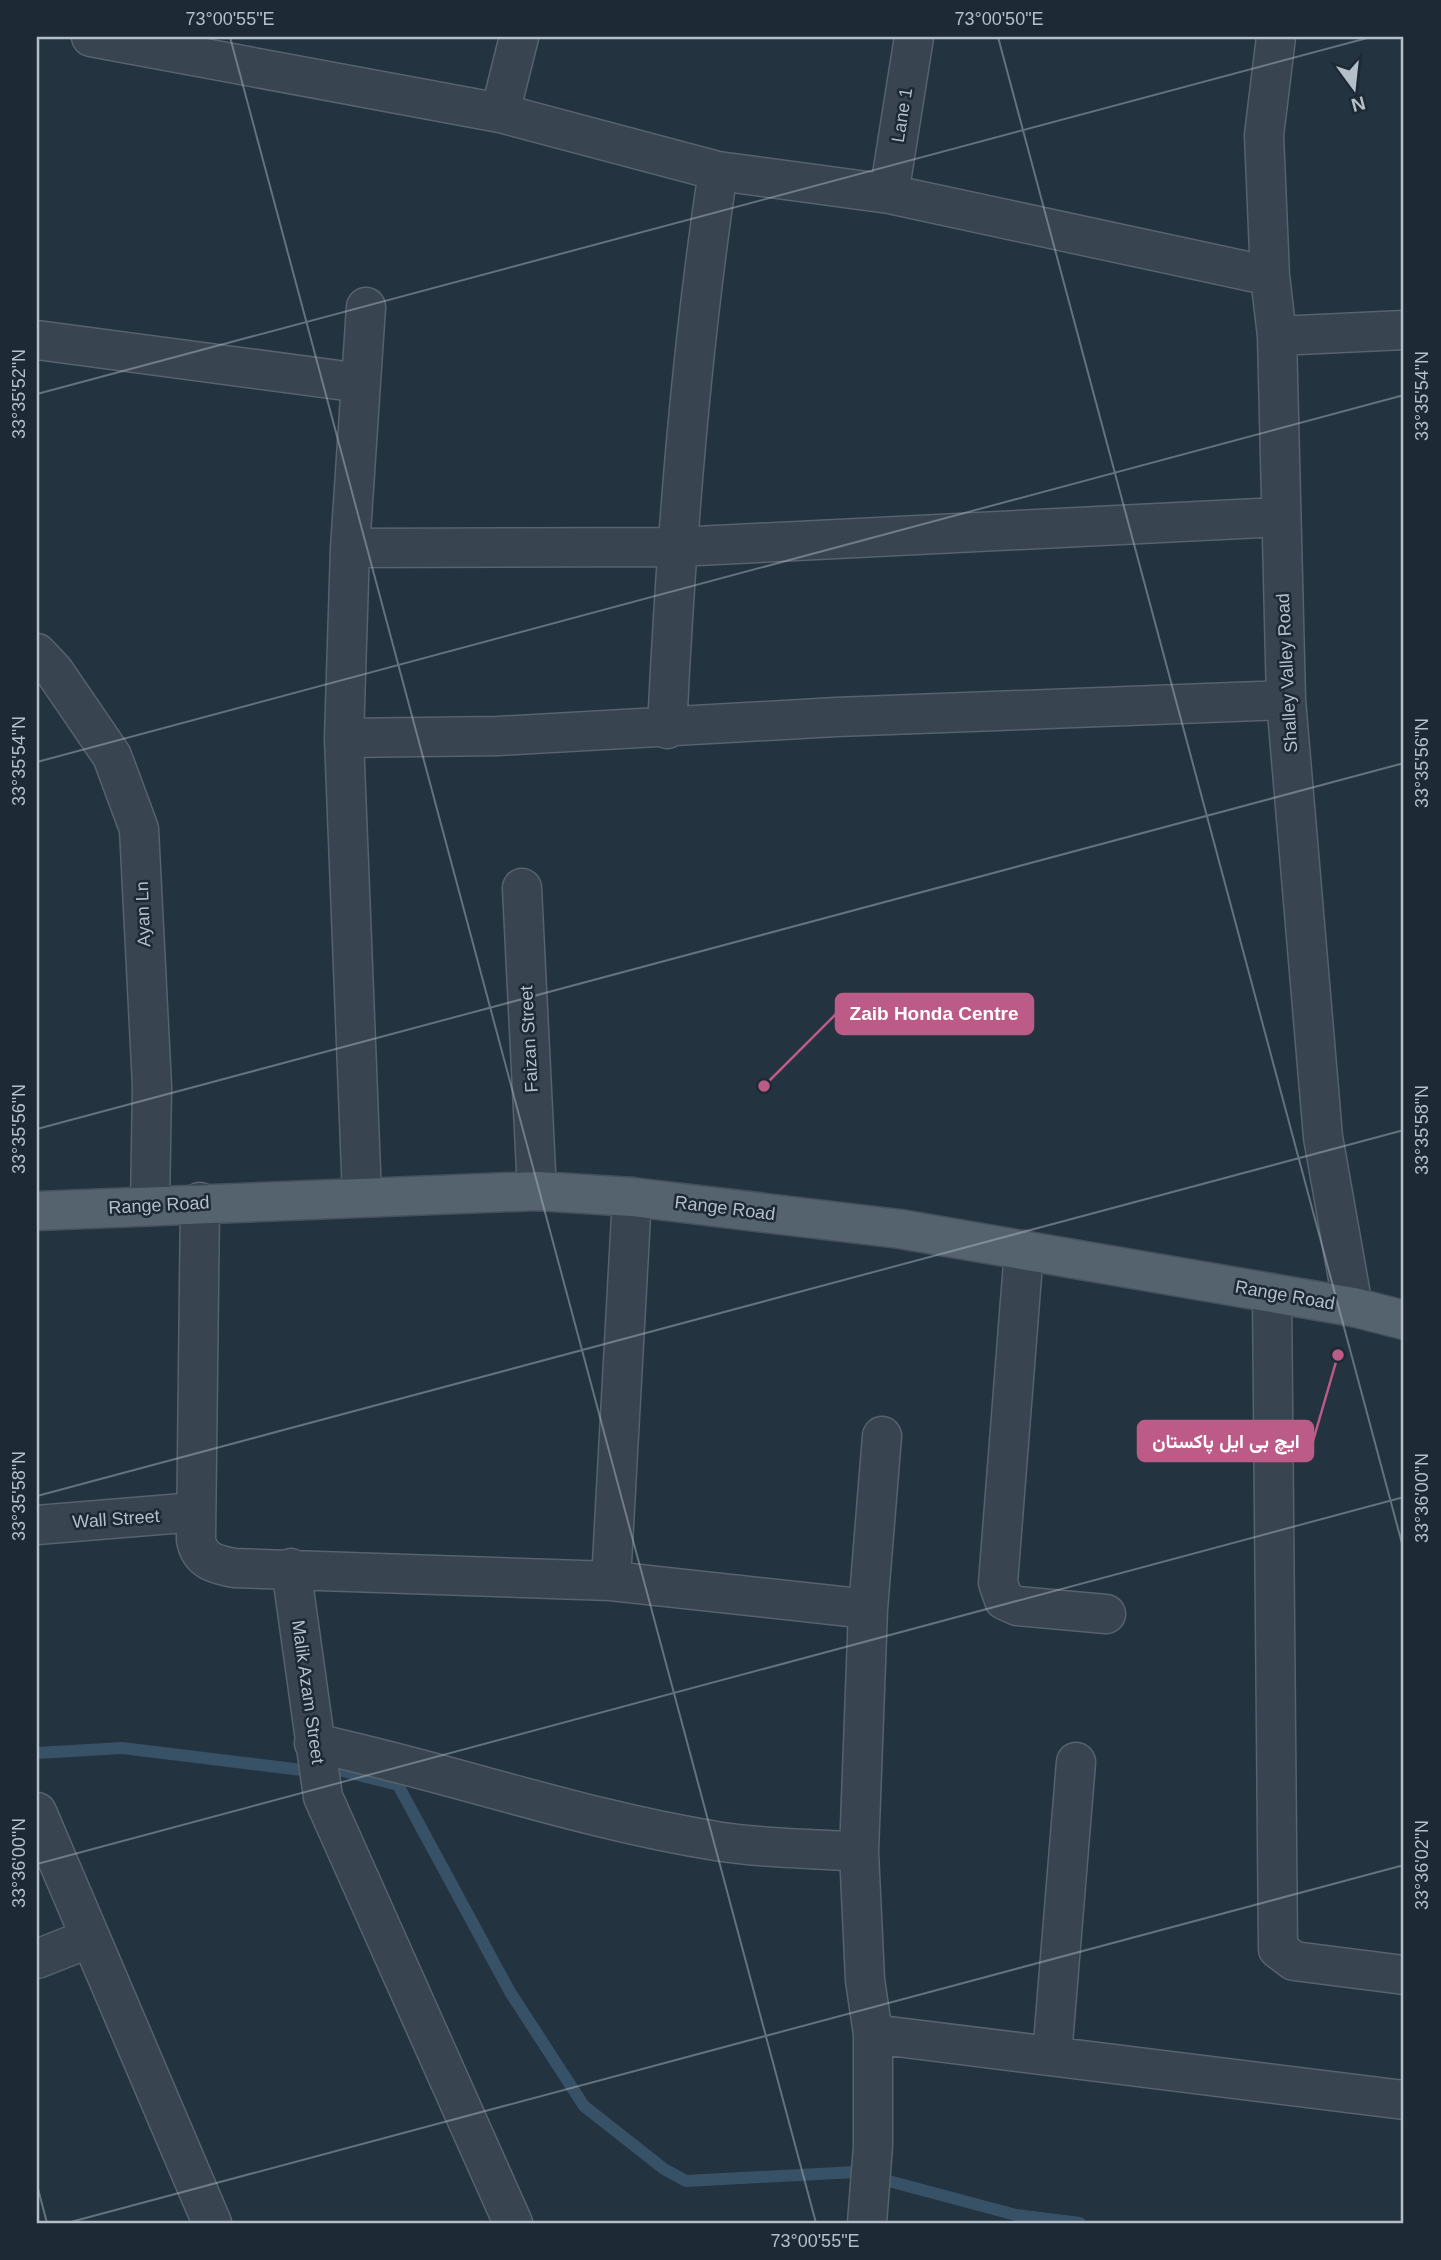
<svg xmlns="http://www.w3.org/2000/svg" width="1441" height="2260" viewBox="0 0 1441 2260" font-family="Arial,Vazirmatn,sans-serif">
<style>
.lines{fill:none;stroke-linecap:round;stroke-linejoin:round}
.stream{stroke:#375166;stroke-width:12}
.minor-casing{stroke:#56626d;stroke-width:41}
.major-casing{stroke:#44505b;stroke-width:41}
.minor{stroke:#38444f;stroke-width:38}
.major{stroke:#55636f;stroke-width:38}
.ticks{fill:none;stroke:#b4bfca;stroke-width:2;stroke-opacity:0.45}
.labels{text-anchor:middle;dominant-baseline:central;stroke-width:5;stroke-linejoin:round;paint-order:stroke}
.street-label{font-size:18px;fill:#b4bfca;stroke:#1d2934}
.leader{fill:none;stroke:#bc5b87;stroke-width:2.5}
.callout-dot{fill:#bc5b87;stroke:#1d2934;stroke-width:2.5}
.callout{fill:#bc5b87;stroke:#bc5b87;stroke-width:2.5}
.callout-label{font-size:19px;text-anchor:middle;font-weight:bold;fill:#fff}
.neatline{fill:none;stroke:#b4bfca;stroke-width:2.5}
.ticks-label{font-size:18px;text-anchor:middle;fill:#b4bfca}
</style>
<rect width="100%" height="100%" fill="#23333f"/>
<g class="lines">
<path class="stream" d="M37,1753L122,1748L302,1770L335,1769L398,1785L510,1992L584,2106L664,2169L686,2181L855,2172L1016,2215L1080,2223"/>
<defs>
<path id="minor" d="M91,37L500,113L718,171L889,194L1270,276
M1276,37L1264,135L1270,276L1277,336L1286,700L1323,1137L1353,1307
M500,113L519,37
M889,194L914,37
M1277,336L1404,330
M37,340L361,383
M350,548L676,547L1280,517
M37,653L54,671L112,756L139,829L152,1086L150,1205
M667,729C676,541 690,356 718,171
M344,738L498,736L836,717L1286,700
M522,888L537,1191
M362,1196L344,738L350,548L366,307
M200,1202L196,1540C200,1561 215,1564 234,1568L611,1581L868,1609
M1024,1250L998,1583L1004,1600L1017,1606L1106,1614
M1272,1293L1278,1949L1294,1961L1404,1975
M37,1525L196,1512
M291,1568L323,1797L513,2223
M611,1581L632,1197
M314,1743C449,1772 579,1819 716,1841C763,1849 812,1848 859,1852
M37,1812L212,2223
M37,1959L90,1938
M873,2034L1404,2100
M1052,2056L1076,1762
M867,2223L873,2146V2034L865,1980L859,1852L868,1609L882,1436"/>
<path id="major" d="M37,1211L537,1191L632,1197L900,1229L1353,1307L1404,1320"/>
</defs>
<use href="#minor" class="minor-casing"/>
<use href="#major" class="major-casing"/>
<use href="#minor" class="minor"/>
<use href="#major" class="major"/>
</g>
<path class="ticks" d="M230,37L816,2223M998,37L1404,1551M37,394L1371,37M37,762L1404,395M37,1129L1404,763M37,1496L1404,1130M37,1864L1404,1497M37,2185L47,2223M67,2223L1404,1865"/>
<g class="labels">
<g class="street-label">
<text transform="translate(902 115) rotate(-81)">Lane 1</text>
<text transform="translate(1287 673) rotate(-93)">Shalley Valley Road</text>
<text transform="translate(143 914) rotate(-92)">Ayan Ln</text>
<text transform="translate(529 1039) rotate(-93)">Faizan Street</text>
<text transform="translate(159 1205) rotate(-3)">Range Road</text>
<text transform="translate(725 1208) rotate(7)">Range Road</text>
<text transform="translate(1285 1295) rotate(10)">Range Road</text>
<text transform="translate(116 1519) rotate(-4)">Wall Street</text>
<text transform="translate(308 1692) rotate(82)">Malik Azam Street</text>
</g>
</g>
<path class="leader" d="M764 1086L836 1014M1338 1355L1313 1441"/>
<g class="callout-dot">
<circle cx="764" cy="1086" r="7"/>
<circle cx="1338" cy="1355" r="7"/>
</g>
<g class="callout">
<rect x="836" y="994" width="197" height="40" rx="7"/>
<rect x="1138" y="1421" width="175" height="40" rx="7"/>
</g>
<g class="callout-label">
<text x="934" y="1020">Zaib Honda Centre</text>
<text x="1226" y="1448">ایچ بی ایل پاکستان</text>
</g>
<rect width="1441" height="2260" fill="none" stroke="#1d2934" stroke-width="77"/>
<g transform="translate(1354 88) rotate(165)" stroke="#1d2934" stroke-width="5" paint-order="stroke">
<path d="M0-5L12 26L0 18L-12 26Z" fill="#b4bfca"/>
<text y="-10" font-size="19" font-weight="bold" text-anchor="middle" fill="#b4bfca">N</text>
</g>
<rect x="38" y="38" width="1364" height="2184" class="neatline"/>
<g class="ticks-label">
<text x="230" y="25">73°00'55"E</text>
<text x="999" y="25">73°00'50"E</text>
<text transform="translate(19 394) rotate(-90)" y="6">33°35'52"N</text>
<text transform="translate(1422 396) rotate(-90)" y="6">33°35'54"N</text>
<text transform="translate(19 761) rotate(-90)" y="6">33°35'54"N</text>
<text transform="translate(1422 763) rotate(-90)" y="6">33°35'56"N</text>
<text transform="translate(19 1129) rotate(-90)" y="6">33°35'56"N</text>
<text transform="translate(1422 1130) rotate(-90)" y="6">33°35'58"N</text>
<text transform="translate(19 1496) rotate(-90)" y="6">33°35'58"N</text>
<text transform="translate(1422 1498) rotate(-90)" y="6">33°36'00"N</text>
<text transform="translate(19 1863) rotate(-90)" y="6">33°36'00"N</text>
<text transform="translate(1422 1865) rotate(-90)" y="6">33°36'02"N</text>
<text x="815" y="2247">73°00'55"E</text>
</g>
</svg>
